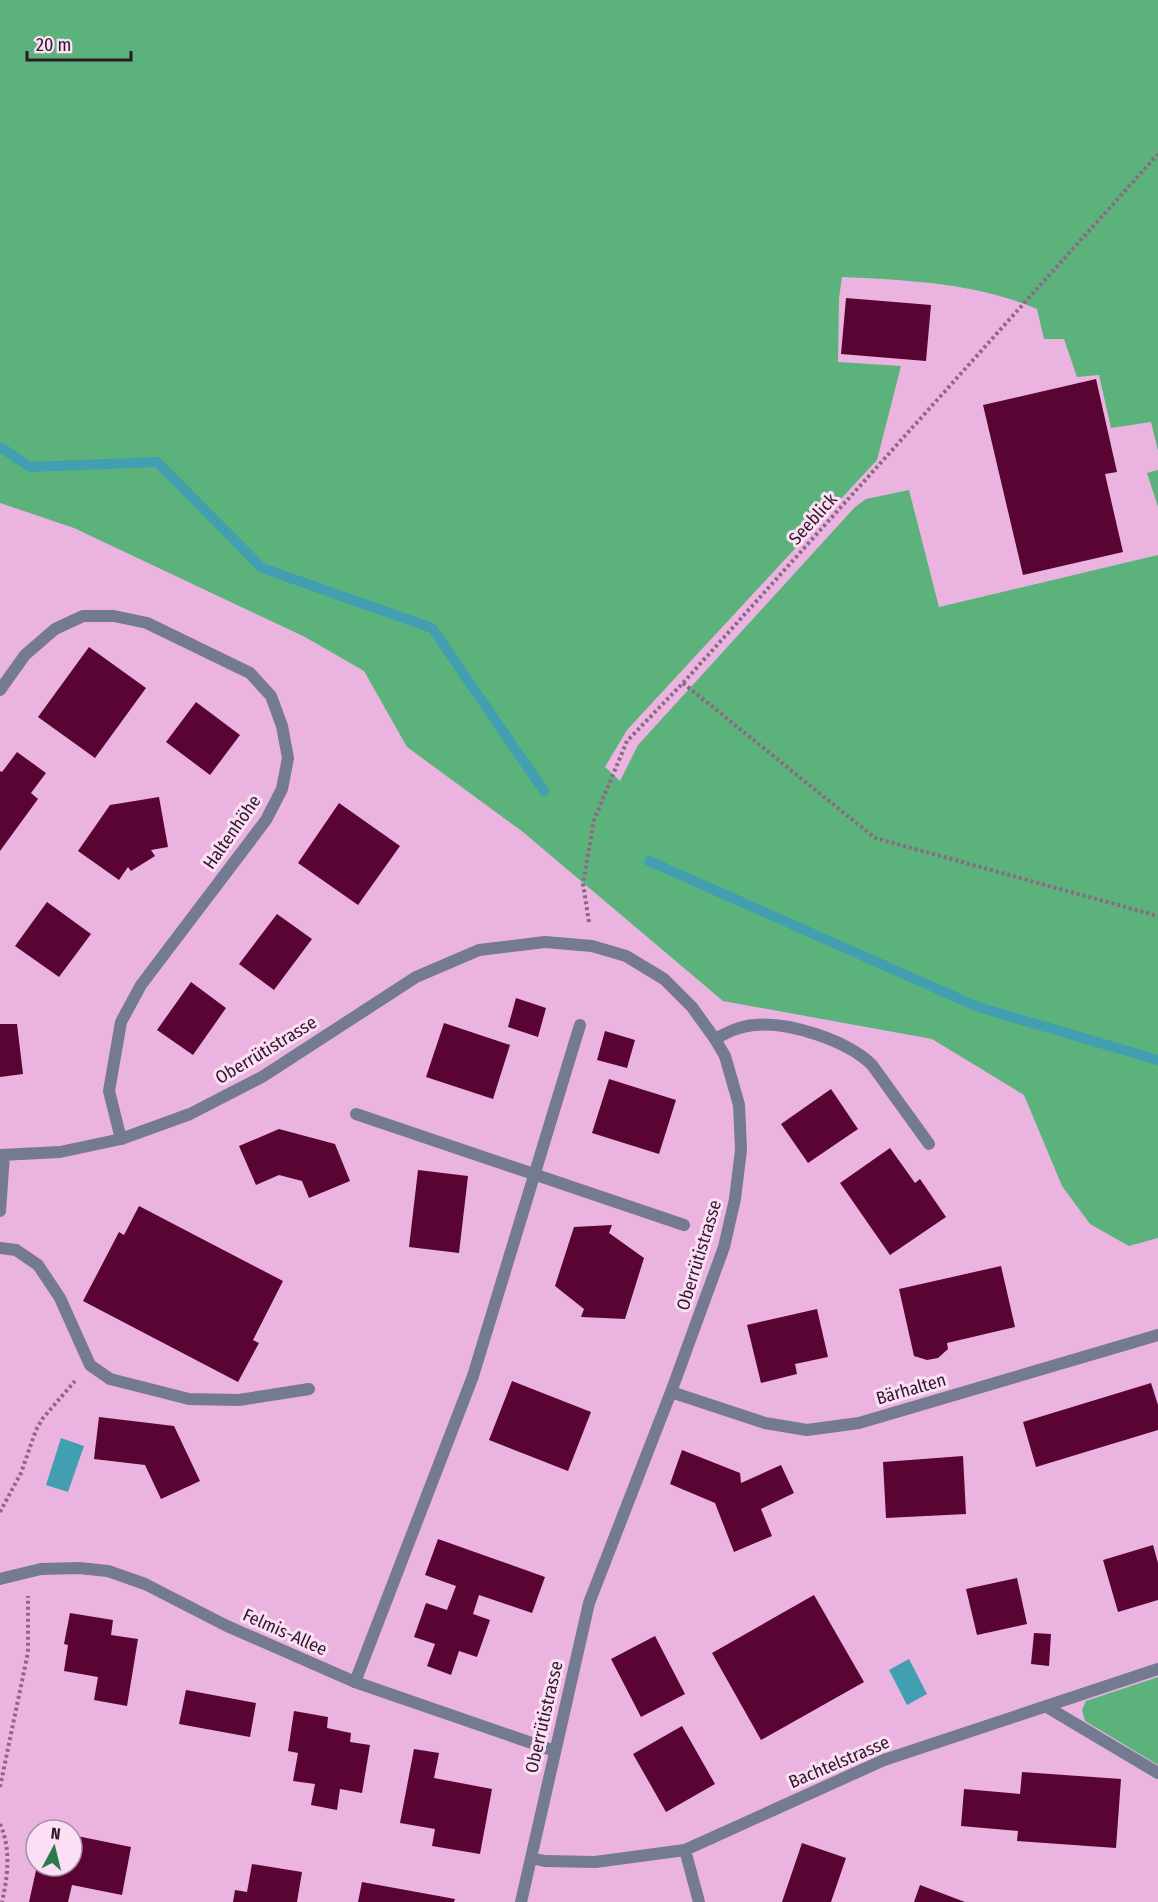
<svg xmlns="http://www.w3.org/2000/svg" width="1158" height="1902" viewBox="0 0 1158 1902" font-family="'Fira Sans Condensed',sans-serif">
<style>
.green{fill:#5bb27b}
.water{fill:#429fb2}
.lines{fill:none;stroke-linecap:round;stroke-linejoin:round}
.stream{stroke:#429fb2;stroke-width:10}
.building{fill:#590433}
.path{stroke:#8d6886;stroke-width:4;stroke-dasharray:3 3;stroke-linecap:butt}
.lane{stroke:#737a92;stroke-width:12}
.street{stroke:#737a92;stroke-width:12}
.labels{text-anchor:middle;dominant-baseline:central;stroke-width:6;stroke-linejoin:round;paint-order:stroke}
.street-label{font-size:18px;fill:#2d1929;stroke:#fcdff5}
</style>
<rect width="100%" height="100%" fill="#ebb4e0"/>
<path class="green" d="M0,0H1158V451L1151,422L1111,428L1099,375L1077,377L1064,339H1044L1037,309C977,283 907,280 842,277L839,298L838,362L901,366L877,460L627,730L605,767L620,781L638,745L855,507L866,499L909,490L939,607L1158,555V1238L1129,1246L1090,1224L1062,1186L1024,1095L932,1039L723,1001L523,832L407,747L364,671L305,637L74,528L0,503Z
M1158,470V507L1147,473Z
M1158,1677V1765L1085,1721L1082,1710L1086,1701Z"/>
<path class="water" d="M61,1438L84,1446L68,1492L46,1485Z
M909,1659L927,1694L907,1705L889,1670Z"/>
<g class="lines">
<path class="stream" d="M0,447L30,467L157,462L262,568L432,628L544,791
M649,861L978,1007L1158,1060"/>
</g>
<path class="building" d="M846,298L931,305L926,361L841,354Z
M1096,379L1117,472L1105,474L1123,552L1023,575L983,405Z
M89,647L146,688L95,758L38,717Z
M196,702L240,735L210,775L166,742Z
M17,752L46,773L31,793L38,799L0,851V771L2,772Z
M159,797L168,847L151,850L155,856L131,871L128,867L119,880L78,851L110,805Z
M339,803L400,846L358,905L298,863Z
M47,902L91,934L59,977L15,946Z
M277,914L312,939L274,990L239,964Z
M191,982L226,1008L193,1055L157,1030Z
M516,998L546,1008L538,1037L508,1027Z
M444,1023L510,1045L493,1099L426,1077Z
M0,1024H17L23,1074L0,1077Z
M605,1031L635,1040L627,1068L597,1060Z
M609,1079L676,1100L659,1154L592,1133Z
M831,1089L858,1129L808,1163L781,1124Z
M279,1129L335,1144L350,1181L309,1198L302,1181L279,1175L256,1185L239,1146Z
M890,1148L915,1183L920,1179L946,1217L890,1255L840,1183Z
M418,1170L468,1176L459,1253L409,1247Z
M139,1206L283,1281L253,1340L259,1343L238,1382L83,1301L119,1232L124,1235Z
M612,1225L609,1233L644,1258L625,1319L581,1317L584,1309L555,1286L574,1227Z
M1001,1266L1015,1327L947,1343L948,1349L938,1358L927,1360L914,1356L899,1289Z
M817,1309L828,1357L795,1364L797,1374L761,1383L747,1325Z
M512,1381L591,1412L568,1471L489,1440Z
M1151,1383L1158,1405V1430L1036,1467L1023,1422Z
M99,1417L174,1426L200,1481L161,1499L145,1465L94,1459Z
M682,1450L740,1473L741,1483L781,1465L794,1493L761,1509L772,1536L734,1552L715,1503L670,1484Z
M963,1456L966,1514L886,1518L883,1462Z
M438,1539L545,1577L532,1613L479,1595L473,1614L490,1620L477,1657L459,1651L451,1675L427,1666L435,1644L414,1637L426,1603L447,1610L456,1586L425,1575Z
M1153,1545L1158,1563V1600L1118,1612L1103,1560Z
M1017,1578L1027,1624L977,1635L966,1589Z
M814,1595L864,1682L761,1740L712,1653Z
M70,1613L113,1620L111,1635L138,1639L127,1706L94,1700L98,1677L64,1671L68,1645L64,1644Z
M1034,1633L1051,1634L1049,1666L1031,1664Z
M655,1636L685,1694L641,1717L611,1659Z
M186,1690L256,1703L250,1737L179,1724Z
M294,1711L328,1717L327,1728L351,1733L350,1742L370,1745L362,1793L340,1789L337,1810L311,1805L315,1784L293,1781L298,1753L288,1751Z
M682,1726L715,1784L666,1812L633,1754Z
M414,1749L439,1753L434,1778L492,1789L480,1854L432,1846L435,1829L400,1823Z
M1022,1772L1121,1779L1116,1848L1017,1841L1018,1831L961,1826L964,1789L1020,1794Z
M72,1835L131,1847L122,1895L72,1885L68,1902H29L37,1866H72Z
M802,1843L846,1858L831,1902H782Z
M252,1864L302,1872L297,1902H233L235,1890L247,1892Z
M362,1882L455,1899L454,1902H358Z
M920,1885L965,1902H914Z"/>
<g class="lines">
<path class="path" d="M683,683L875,838L1158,916
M589,922L583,884L594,820L627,741L683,683L1158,154
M0,1512L21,1473L36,1430L43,1418L75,1381
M0,1787L28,1652V1596
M0,1824C11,1848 8,1876 2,1902"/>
<path class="lane" d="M715,1039C728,1032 740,1026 754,1025C789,1021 848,1041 872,1065L929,1144
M356,1114L684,1225
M0,1248L16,1250L38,1265L60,1298L90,1365L110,1379L189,1399L239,1400L309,1389
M355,1682L473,1376L580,1025"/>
<path class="street" d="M0,690L25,655L55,629L83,616H114L147,623L250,673L271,696L282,726L288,758L282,789L266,820L141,985L121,1022L109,1091L121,1139
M0,1155L60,1152L121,1139L190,1114L262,1077L416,977L479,950L545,942L592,946L626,956L664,979L692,1007L715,1039L725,1056L739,1105L741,1150L735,1199L724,1247L671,1392L589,1603L521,1902
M0,1211L4,1155
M671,1392L765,1423L807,1430L859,1423L1158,1335
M0,1579L41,1569L79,1568L108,1571L145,1584L227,1626L355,1682L555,1751
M1047,1707L1158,1773
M685,1850L699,1902
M531,1858L545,1861L595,1862L685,1850L884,1760L1158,1669"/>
</g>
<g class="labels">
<g class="street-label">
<text transform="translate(813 519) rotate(-48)">Seeblick</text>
<text transform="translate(232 832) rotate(-55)">Haltenhöhe</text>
<text transform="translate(266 1050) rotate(-31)">Oberrütistrasse</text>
<text transform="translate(699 1255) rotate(-73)">Oberrütistrasse</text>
<text transform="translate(911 1389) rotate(-16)">Bärhalten</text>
<text transform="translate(285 1632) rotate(24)">Felmis-Allee</text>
<text transform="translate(544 1717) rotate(-77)">Oberrütistrasse</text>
<text transform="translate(839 1762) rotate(-23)">Bachtelstrasse</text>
</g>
</g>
<g transform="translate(54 1848) rotate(7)"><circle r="28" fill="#fcdff5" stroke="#a990a3" stroke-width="1.5"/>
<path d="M0-4.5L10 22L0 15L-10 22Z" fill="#2a7a4b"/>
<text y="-9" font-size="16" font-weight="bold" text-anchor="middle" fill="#2d1929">N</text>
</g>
<path d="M27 51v9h104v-9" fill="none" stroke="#2d1929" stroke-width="3"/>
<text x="36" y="51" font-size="18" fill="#2d1929" stroke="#fcdff5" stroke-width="4.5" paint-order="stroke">20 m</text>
</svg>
